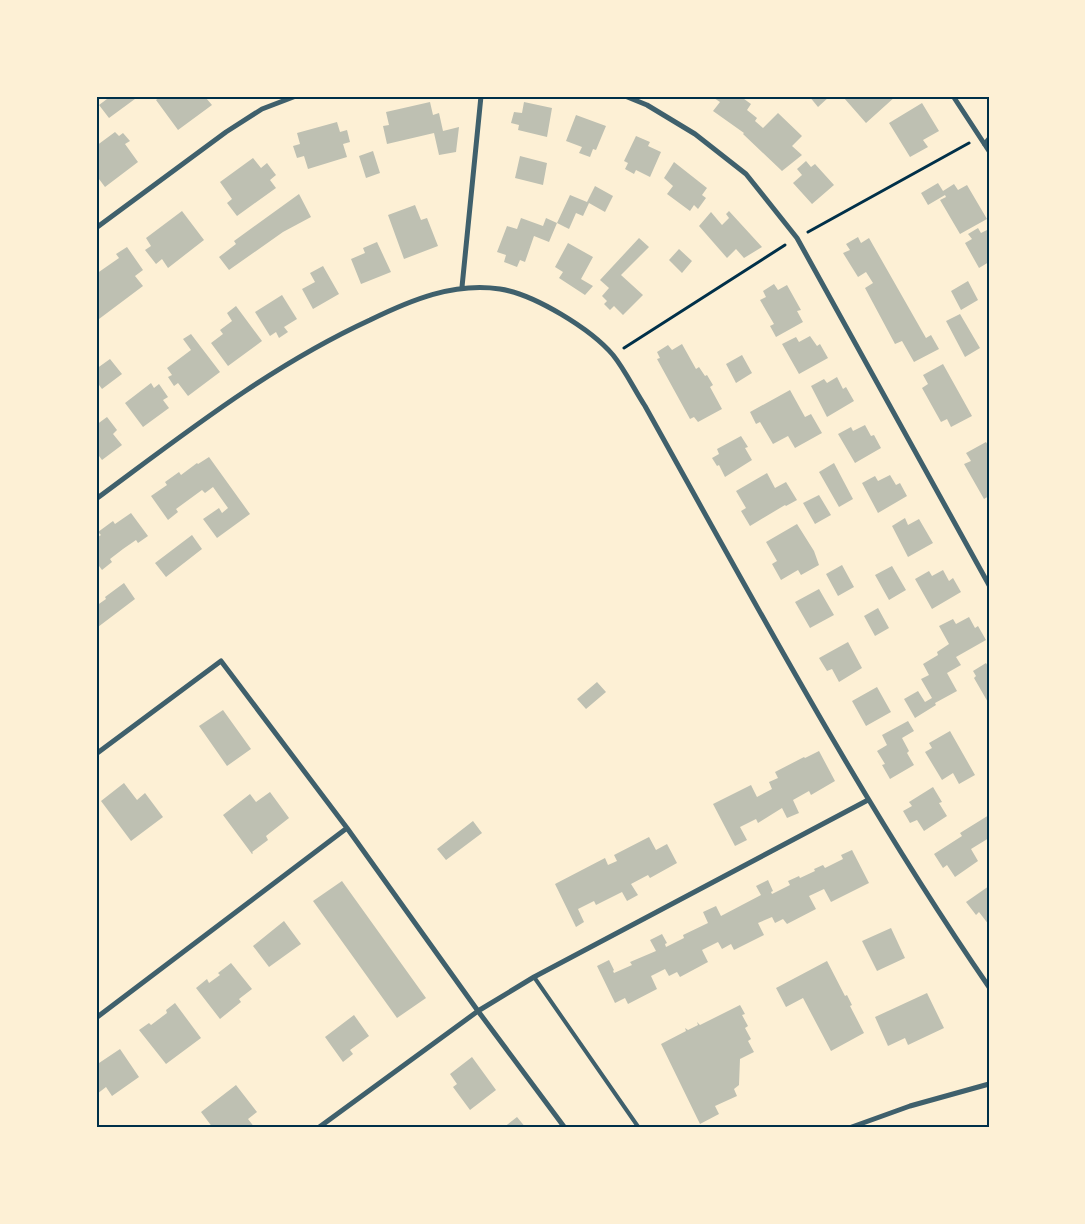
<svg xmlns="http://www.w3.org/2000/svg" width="1085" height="1224" viewBox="0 0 1085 1224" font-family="Poppins,sans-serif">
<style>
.building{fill:#bec0b2}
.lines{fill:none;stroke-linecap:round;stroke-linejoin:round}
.path{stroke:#003049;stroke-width:3}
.service{stroke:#3f606c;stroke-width:4}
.minor{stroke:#3f606c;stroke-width:5}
.neatline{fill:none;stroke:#003049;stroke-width:2}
</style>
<rect width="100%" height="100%" fill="#fdf0d5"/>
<path class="building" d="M111,96H139L109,118L99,105Z
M161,96H208L206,98L212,105L178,130L156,100Z
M716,96H740L751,104L747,110L757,118L755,121L763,128L778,113L802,136L792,146L802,155L782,171L743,134L744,133L713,111L720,102L714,98Z
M809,96H830L818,107Z
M846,96H896L866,123L844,98Z
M430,102L433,115L439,113L443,131L459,127L456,152L439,155L434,133L387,144L383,126L389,125L386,112Z
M524,102L552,108L547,137L518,130L519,125L511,123L514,112L522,113Z
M922,103L939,131L923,140L928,147L910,157L889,123Z
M576,115L606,126L596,150L593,149L590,157L579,153L582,147L566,141Z
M337,122L340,132L347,130L350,142L343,144L347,157L308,169L304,156L297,158L293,146L300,144L297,133Z
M115,132L119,136L123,133L130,141L125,144L138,162L105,187L96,175V146Z
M636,136L650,142L648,146L661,152L650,177L636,170L634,174L625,169L628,163L624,161Z
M373,151L380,173L366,178L359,156Z
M520,156L547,163L543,185L515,178Z
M253,158L261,168L267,163L276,175L270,180L276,188L237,216L227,203L232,199L220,182Z
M806,161L811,167L815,164L834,185L812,204L793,183L802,175L797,169Z
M674,162L707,188L702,195L706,198L698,209L694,205L690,211L667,194L673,186L664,178Z
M938,183L943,191L954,184L958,190L967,185L987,219L960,234L940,200L946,197L945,195L928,205L921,193Z
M595,186L613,196L605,212L589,203L583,216L576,213L569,229L557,223L570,195L587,202Z
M299,194L311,217L283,232L229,270L219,257L236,244L234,241Z
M415,205L421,220L427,218L438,246L404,259L388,215Z
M182,211L204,240L168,268L162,259L156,264L145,250L151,246L146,238Z
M729,211L762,247L744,258L736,249L727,258L699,226L711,212L722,225L729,218L726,214Z
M521,218L543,226L546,218L557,223L549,242L534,236L525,262L520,260L517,267L504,262L506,255L497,252L507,226L517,229Z
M978,228L981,233L989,229V262L979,268L965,243L972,239L968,234Z
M858,237L861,243L869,238L926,338L931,335L939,349L914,362L902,341L895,344L865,288L873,283L866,272L858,277L843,253L850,250L846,244Z
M639,238L649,247L621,275L643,295L623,315L614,306L610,310L604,304L607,301L602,296L609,288L600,280Z
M377,242L391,272L361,284L351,259L365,253L363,248Z
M568,243L593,257L581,279L593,286L585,295L559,278L563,272L555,267Z
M127,247L143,270L135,276L143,286L99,319L96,315V274L119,258L116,254Z
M679,249L692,261L682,273L669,260Z
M323,266L339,294L313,309L302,289L315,282L310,273Z
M968,281L978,300L961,310L951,291Z
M774,284L778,290L787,285L801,310L797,311L803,322L776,337L770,326L774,324L760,300L766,297L763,291Z
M282,295L297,319L284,327L288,332L279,338L276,332L270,336L255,312Z
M236,306L262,341L228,366L211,343L223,334L220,330L232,321L227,313Z
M960,314L980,348L965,357L946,321Z
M191,334L220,372L188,396L178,383L174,386L168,377L172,375L167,368L191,350L183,339Z
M810,336L817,346L820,344L828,358L799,374L782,344L796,337L799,342Z
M682,344L696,369L699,367L705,376L707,375L713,385L710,387L722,409L698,422L694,417L690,419L657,359L660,358L657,352L668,345L672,350Z
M742,355L752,373L736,383L726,364Z
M110,359L122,374L102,389L96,381V369Z
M943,364L972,416L951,427L947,419L941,422L922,388L928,384L923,375Z
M837,377L843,389L846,387L854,401L827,417L811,386L824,379L827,383Z
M151,383L154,388L159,384L168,397L163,400L169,408L143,427L125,403Z
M790,390L805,417L811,414L822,433L795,448L788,436L773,444L760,422L756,424L750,412Z
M107,417L117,430L113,434L122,445L102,460L96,452V425Z
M865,425L871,436L874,435L881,448L855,463L838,434L851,427L853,431Z
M741,436L748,447L745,448L752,460L725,477L719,465L717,466L712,458L719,454L717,449Z
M986,442L989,447V496L984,499L964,464L971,461L966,453Z
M209,457L250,514L217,538L203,519L219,508L222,513L228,508L213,487L205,493L202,490L176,509L178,512L168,520L151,496L167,485L165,482L179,472L181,475L197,463L198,464Z
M834,463L853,499L839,507L819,472Z
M767,473L775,488L786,482L797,500L786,506L785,505L750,526L741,511L746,508L736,491Z
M890,475L896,485L900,483L907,496L878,513L862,483L875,476L878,481Z
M819,495L831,515L815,524L803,503Z
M131,513L148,536L138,543L136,540L123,549L110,559L112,562L102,570L96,562V538L101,535L98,532L113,521L115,524Z
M905,518L908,525L919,519L933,543L908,557L892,526Z
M797,524L814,551L819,565L801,575L798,570L781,580L772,564L777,561L766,542Z
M192,535L202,549L166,577L155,563Z
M842,565L854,587L838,596L826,574Z
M892,566L906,590L889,600L875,575Z
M943,570L949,581L953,578L961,592L932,609L915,579L929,571L932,576Z
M124,583L135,599L98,627L96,624V606L106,599L105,597Z
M819,589L834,615L810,628L795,602Z
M878,608L889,628L875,636L864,616Z
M969,617L975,628L978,626L986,640L956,657L961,665L947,673L957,691L935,703L936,705L915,718L904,699L918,691L925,702L932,698L921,679L929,675L923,664L938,655L937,652L949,644L939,626L953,619L956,624Z
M848,642L862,668L839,682L832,669L827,671L819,658Z
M986,663L989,668V704L974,678L976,676L973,671Z
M597,682L606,692L586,709L577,699Z
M877,687L891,712L866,726L852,701Z
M223,710L251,749L227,766L199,726Z
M908,721L914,731L902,738L909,751L907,753L914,765L890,779L882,765L885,764L877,751L887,745L882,735Z
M950,731L975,775L959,784L953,773L942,780L925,752L932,748L929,743Z
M819,751L835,781L811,795L809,791L793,800L799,813L787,818L782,808L758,823L756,819L740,827L747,840L735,846L713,804L751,785L757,797L772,789L769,782L778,778L775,772L804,757L805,758Z
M124,783L137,800L145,793L163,817L131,841L101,801Z
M933,787L942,802L939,803L947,816L924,831L917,820L910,823L903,811L912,806L909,802Z
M270,792L289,818L266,836L268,840L252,852L253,853L252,854L223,815L250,794L256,802Z
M989,815V838L971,849L978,861L955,877L947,865L943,868L934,854L962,836L960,833Z
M473,821L482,833L446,860L437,849Z
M649,837L656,850L667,844L677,863L650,878L648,875L631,884L638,895L627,901L622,892L596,905L594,901L578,909L584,922L576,927L555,884L605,858L608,865L617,861L614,855Z
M852,850L869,883L831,902L824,889L809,896L816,909L787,924L783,919L775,923L772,917L758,923L764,935L734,950L731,944L722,949L718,942L702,950L708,962L680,977L677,972L669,976L665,969L651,976L657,989L628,1004L625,998L615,1003L597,966L609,960L614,970L613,971L614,973L632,965L630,962L656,951L650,940L662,934L667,943L665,944L666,947L684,938L683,935L708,923L703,912L716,906L721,916L761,895L756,886L768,880L773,891L771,892L772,894L790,885L788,881L799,876L800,878L815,871L814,869L823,865L825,868L843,859L841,855Z
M342,881L426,998L397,1018L313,901Z
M989,886V925L979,912L976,915L966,902Z
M284,921L301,944L269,967L253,946Z
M891,928L905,958L877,971L862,941Z
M827,961L845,996L847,995L852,1005L850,1006L864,1033L831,1051L803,998L786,1007L776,988Z
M231,963L252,989L239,999L241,1002L220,1019L196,988L207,979L209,983L220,975L218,973Z
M927,993L944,1028L908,1045L905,1038L888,1046L875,1017Z
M175,1003L201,1038L166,1064L139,1030L149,1023L151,1025L167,1013L166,1010Z
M740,1005L745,1014L742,1015L748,1026L745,1028L751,1039L748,1041L754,1052L740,1059L739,1085L734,1089L737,1096L715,1106L719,1114L700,1124L661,1044L686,1031L685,1028L688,1030L698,1025L697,1022L700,1025Z
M354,1015L369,1036L350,1050L353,1054L343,1062L325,1037Z
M120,1049L139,1077L112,1096L106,1087L97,1094L96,1062L97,1061L99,1063Z
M472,1057L496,1090L470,1110L453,1087L457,1084L450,1074Z
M236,1085L257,1112L248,1119L255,1128H213L201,1112Z
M517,1117L526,1128H503Z"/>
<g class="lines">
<path class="path" d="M808,232L969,143
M624,348L785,245"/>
<path class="service" d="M984,144L989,138
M534,977L639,1128"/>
<path class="minor" d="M625,96L647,105L695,134L746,174L797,238L989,585
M953,96L989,151
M96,228L226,132L262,109L296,96
M462,287L481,96
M96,499C184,434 270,366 370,320C411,300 454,282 500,289C534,294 591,329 613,355C625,370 634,389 645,406C755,603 861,801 989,987
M96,754L221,661L347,828L478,1011L565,1128
M96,1018L347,828
M318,1128L478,1011L534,977L868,800
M849,1128L910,1106L989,1084"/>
</g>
<rect width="1085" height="1224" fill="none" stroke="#fdf0d5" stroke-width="195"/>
<rect x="98" y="98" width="890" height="1028" class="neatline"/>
</svg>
